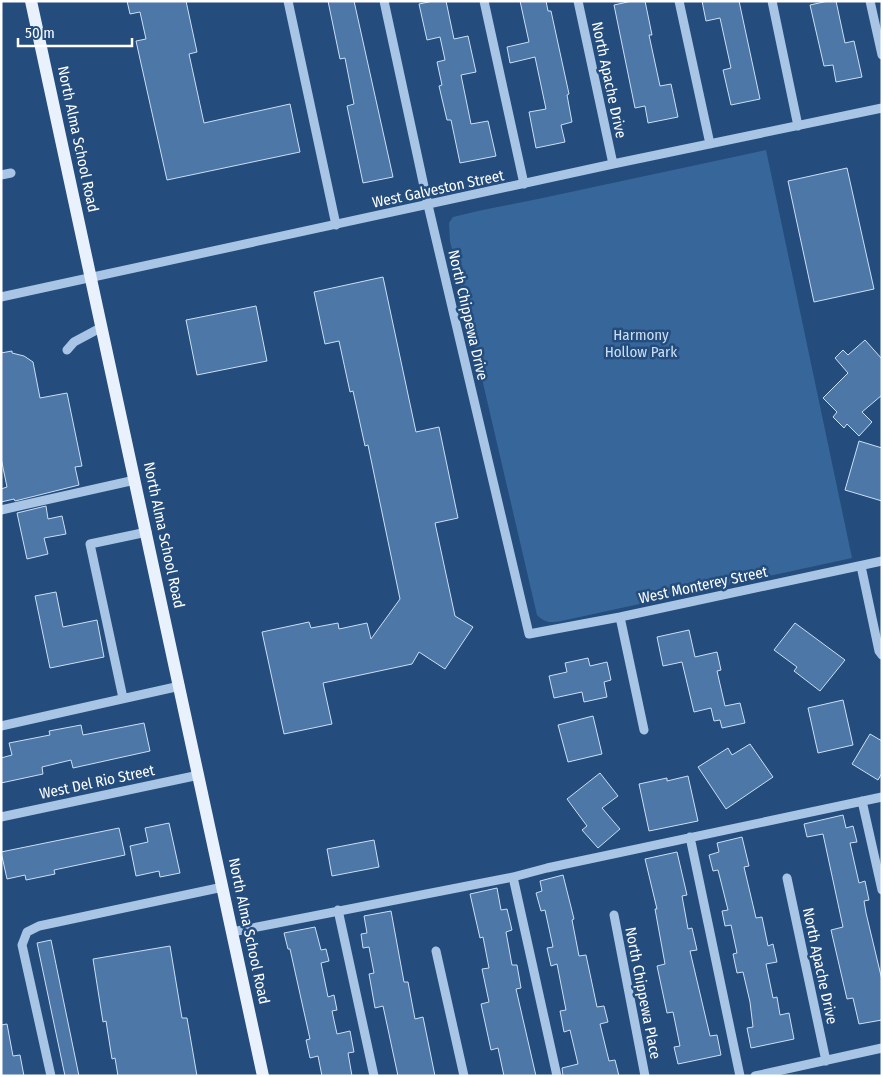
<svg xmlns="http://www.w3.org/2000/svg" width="883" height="1077" viewBox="0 0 883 1077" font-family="'Fira Sans Condensed',sans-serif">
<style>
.green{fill:#37679a}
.building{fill:#4c77a6;stroke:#cbdff4}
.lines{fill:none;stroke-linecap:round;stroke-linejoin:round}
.minor{stroke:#a8c5e5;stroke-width:9}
.major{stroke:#e9f1fd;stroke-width:12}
.labels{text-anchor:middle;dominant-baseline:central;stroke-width:5;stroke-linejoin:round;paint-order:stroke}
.street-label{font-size:15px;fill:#fff;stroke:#244d7d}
.park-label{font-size:15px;fill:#cbdff4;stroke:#244d7d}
</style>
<rect width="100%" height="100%" fill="#244d7d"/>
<path class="green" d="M766,150L852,558L561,621C550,623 545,623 537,615L450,241L449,223L453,217L478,211L538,199Z"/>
<path class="building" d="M127,1H186L197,52L189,54L204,123L290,104L300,152L167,180L136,41L146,39L140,12L130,14Z
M328,1H354L393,177L363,183L347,106L354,104L345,58L340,59Z
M433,1H446L454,39L468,36L476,72L461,75L471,124L488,121L496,156L460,163L451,120H447L439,86L442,85L437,62L445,60L440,37L427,40L419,4Z
M520,1H546L548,11H551L569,94L567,95L572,122L561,125L565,142L536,148L529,112L546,109L535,57L510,63L507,47L529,42Z
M632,1H645L652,35H649L660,86L671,84L678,117L648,123L645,106L635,108L614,5Z
M702,1H739L760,99L731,105L723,70L731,68L720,18L706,21Z
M828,1H836L845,43L854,41L862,77L836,82L833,65L824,66L810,5Z
M847,168L874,289L814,302L788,181Z
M383,277L416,432L439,427L458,518L435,523L455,616L473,627L445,669L419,652L412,664L323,683L332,724L284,734L262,632L309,622L311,628L338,623L339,629L367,623L371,639L400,599L368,445L365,446L353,391L350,392L339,341L325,344L314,292Z
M256,306L267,361L197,375L186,320Z
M865,340L882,359V395L862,412L872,422L859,436L847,424L844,428L833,417L837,412L823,398L848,373L835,358L843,350L848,355Z
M12,351V353L24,356L33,362L40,398L67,393L82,466L75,467L79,485L15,501L14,499L1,502V489L7,487L1,458V353Z
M859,441L882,448V501L845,490Z
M46,506L48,519L62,516L66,534L44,538L48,554L27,559L17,513Z
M56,592L63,627L97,620L104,657L50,668L35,596Z
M795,623L845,660L820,691L794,671L797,667L774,650Z
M689,630L695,657L717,652L721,670L717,671L725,706L740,703L745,723L722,728L720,720L714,721L711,708L694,712L682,662L663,666L657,637Z
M588,658L590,666L607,662L611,680L604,682L607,697L584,702L582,692L554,698L549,676L567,672L565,663Z
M843,700L853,745L818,753L808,708Z
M593,716L602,754L568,762L558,725Z
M144,723L150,751L73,768L71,760L42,767L43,774L1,783V758L12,755L9,743L50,735L49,731L81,725L83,735Z
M870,734L882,741V773L878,780L852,764Z
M750,744L773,777L726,809L698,767L728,748L732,755Z
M600,773L618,796L602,808L620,829L598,848L582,830L587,826L567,799Z
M688,776L698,821L649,831L639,784L667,778V781Z
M843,815L846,828L853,826L857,842L850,843L859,883L865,881L869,900L864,901L866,913L882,980V1020L859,1024L853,998L847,999L831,930L843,927L823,834L807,837L804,824Z
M169,823L180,873L160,877L159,871L136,876L130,846L148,842L145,828Z
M119,828L125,855L54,870L55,874L26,880L25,875L7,879L1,852Z
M742,837L749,866L744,867L756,918L762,917L768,946L773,944L777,962L766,964L773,998L777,997L780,1015L789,1013L794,1039L751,1048L747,1028L753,1027L750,1002L743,972L737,973L733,954L737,953L731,925L725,926L722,911L728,910L718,870L713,871L709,855L719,852L717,843Z
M374,840L379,867L332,876L327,849Z
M677,852L687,895L682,896L688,929L692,928L697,950L690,951L710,1036L717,1035L721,1055L678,1064L674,1047L680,1046L673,1012L667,1013L657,966L665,964L655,909H657L645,859Z
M563,875L574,919L572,920L579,956L586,955L597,1007L604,1006L608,1022L600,1024L609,1061L615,1060L619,1076H563L562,1068L578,1064L570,1030L564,1032L560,1011L566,1010L557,964L551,966L547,948L553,947L545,910L541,911L536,893L542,891L540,881Z
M497,888L501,910L507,909L512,930L506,932L512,965H517L521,988L516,989L536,1076H504L498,1048L491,1050L481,1004L489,1002L482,969L489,968L483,937L480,938L470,894Z
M391,911L404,982H408L415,1019L423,1017L435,1076H398L383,1006L375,1008L369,974L374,973L369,947L363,948L361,934L367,933L364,916Z
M315,927L321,950L326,949L329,961L321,963L328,997L334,995L337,1010L332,1011L337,1034L350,1031L354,1052L348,1053L352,1076H322L318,1056L310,1058L306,1040L310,1039L290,949H288L284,933Z
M51,940L79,1076H65L37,943Z
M170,946L182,1018H187L197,1076H118L115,1058L112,1059L106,1021L103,1022L93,959Z
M7,1024L13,1056L20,1055L24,1076H1V1025Z"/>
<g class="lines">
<path class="minor" d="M288,1L336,225
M384,1L428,205L529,634L620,617L882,561
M484,1L524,184
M578,1L613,164
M679,1L710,144
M772,1L798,126
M870,1L882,55
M1,175L11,173
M1,297L613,164L882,108
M67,350L74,342L102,327
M1,510L135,480
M861,566L879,651L882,655
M620,617L644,730
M123,698L90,544L147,532
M1,726L180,686
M862,801L882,890
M1,817L199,775
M690,837L740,1076
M513,877L557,1076
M787,878L826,1061
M338,910L374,1076
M614,915L645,1076
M232,932L513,877L547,868L882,797
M436,951L464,1076
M51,1076L22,945L27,932L39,926L223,887
M755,1076L882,1048"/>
<path class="major" d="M31,1L263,1076"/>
</g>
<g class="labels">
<g class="street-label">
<text transform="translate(609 80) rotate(78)">North Apache Drive</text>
<text transform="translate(78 139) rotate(78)">North Alma School Road</text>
<text transform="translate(438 189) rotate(-12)">West Galveston Street</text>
<text transform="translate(468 315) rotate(77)">North Chippewa Drive</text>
<text transform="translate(164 535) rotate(78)">North Alma School Road</text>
<text transform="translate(703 585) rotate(-12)">West Monterey Street</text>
<text transform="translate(97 782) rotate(-12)">West Del Rio Street</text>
<text transform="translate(249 931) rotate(78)">North Alma School Road</text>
<text transform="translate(820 966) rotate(78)">North Apache Drive</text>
<text transform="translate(643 993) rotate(79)">North Chippewa Place</text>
</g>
<g class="park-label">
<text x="641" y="335">Harmony<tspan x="641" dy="17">Hollow Park</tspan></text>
</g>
</g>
<rect width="883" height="1077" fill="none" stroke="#ffffff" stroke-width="5"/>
<path d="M18 38v8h114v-8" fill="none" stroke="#ffffff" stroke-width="2.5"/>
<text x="25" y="38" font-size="15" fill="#ffffff" stroke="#244d7d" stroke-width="4" paint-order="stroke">50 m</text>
</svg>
